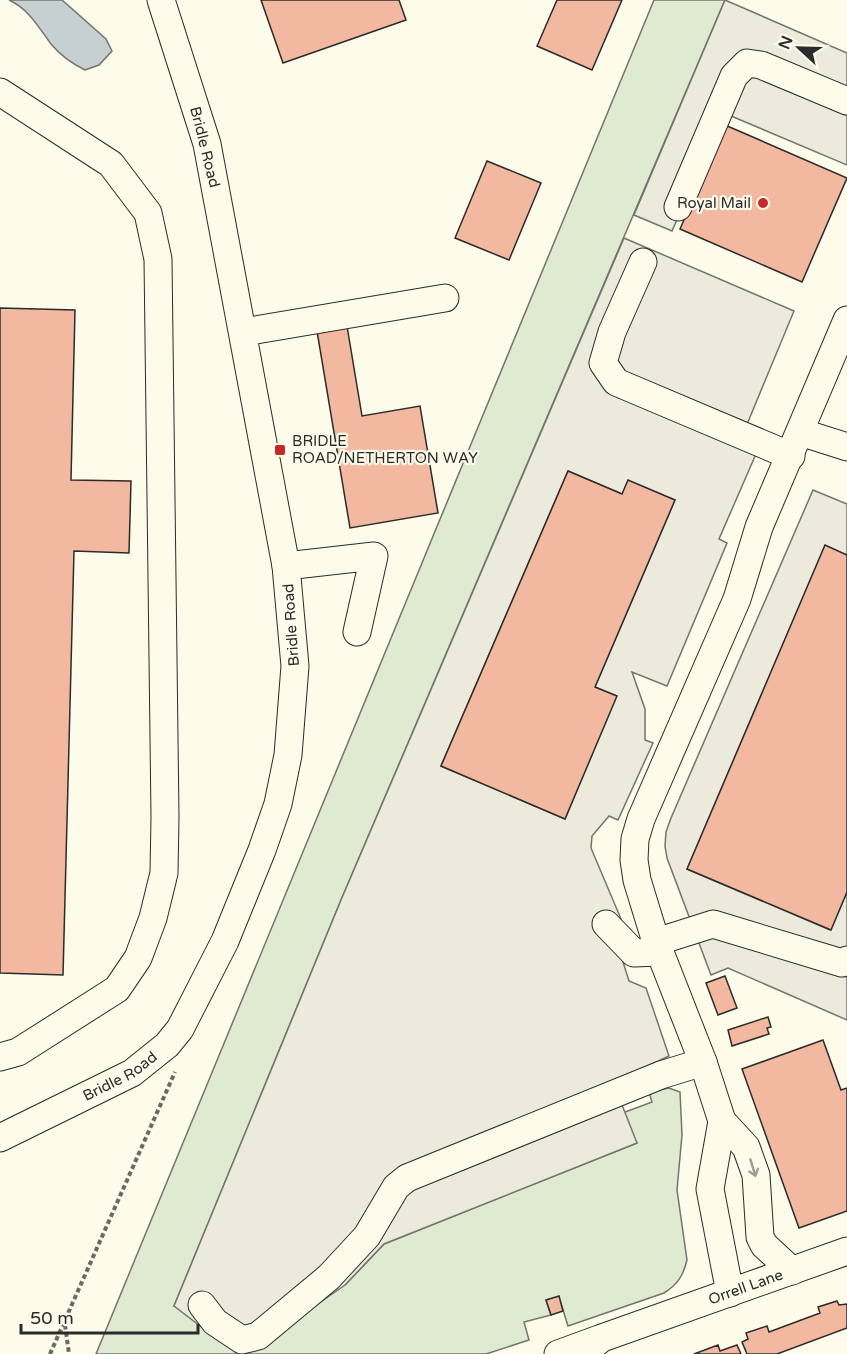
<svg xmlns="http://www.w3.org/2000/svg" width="847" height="1354" viewBox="0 0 847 1354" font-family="'Varela Round',sans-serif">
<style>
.green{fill:#deebd1;stroke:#74746e;stroke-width:1.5}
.parking{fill:#eceadb;stroke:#74746e;stroke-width:1.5;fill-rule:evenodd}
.water{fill:#c7d0d0;stroke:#74746e;stroke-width:1.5}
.building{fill:#f2b8a0;stroke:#2b2b2b;stroke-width:1.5}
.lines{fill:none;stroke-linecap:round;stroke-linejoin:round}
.minor-casing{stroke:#2b2b2b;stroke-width:29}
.path{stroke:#6a6964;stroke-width:4;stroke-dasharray:4.5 3;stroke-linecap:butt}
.minor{stroke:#fdfbea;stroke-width:27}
.oneway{stroke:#9e9d94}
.poi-dot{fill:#c62828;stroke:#fdfbea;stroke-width:2}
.labels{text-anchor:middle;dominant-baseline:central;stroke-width:4.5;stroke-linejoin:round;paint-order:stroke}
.street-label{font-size:15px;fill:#2b2b2b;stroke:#fdfbea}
.poi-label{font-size:15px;fill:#2b2b2b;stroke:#fdfbea;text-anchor:end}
</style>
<rect width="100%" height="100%" fill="#fdfbea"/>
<path class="green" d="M654,0H725L341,900L174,1306L345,1285L384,1244L637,1143L609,1118L652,1102L649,1092L669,1088L680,1092L682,1135L677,1190L687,1260C683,1276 678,1284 664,1293L568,1326L559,1297L546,1300L551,1315L524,1322L529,1340L486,1354H96Z"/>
<path class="parking" d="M725,0L847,53V165L724,113L672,231L634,215Z
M624,238L794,311L738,446L756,454L719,539L727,543L667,686L632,672L645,709V740L653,743L618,820L609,816L592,836L591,848L621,919L618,946L629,981L646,988L669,1056L613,1082L637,1143L384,1244L345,1285L269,1338L212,1335L174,1306L341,900ZM568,471L622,494L675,500L595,687L616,696L565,819L441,766Z
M813,490L847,504V555L825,546L687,869L830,930L847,892V1020L728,968L711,975L667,858L665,846L666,832L671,818Z"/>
<path class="water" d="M9,0H62L106,39L112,51L99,65L85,70C73,64 60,55 51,44C39,28 29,9 9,0Z"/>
<path class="building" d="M261,0H399L406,20L283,63Z
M557,0H622L592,70L537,46Z
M725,125L847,178L802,282L680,229Z
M487,161L541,183L509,260L455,238Z
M0,308L75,310L71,480L131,481L129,553L74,551L63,975L0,973Z
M347,326L362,416L420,406L438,513L350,528L317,331Z
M568,471L622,494L628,480L675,500L595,687L617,696L565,819L441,766Z
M825,545L847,555V892L831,930L687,869Z
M725,976L737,1008L718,1015L706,983Z
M768,1017L771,1027L767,1028L769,1034L732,1046L728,1030Z
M823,1040L841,1090L847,1088V1211L799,1228L742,1069Z
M559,1296L563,1311L551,1315L546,1300Z
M837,1301L839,1305L847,1304V1328L777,1354H747L742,1342L748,1339L746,1333L767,1326L769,1332L820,1313L818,1307Z
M718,1345L720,1351L737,1345L741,1354H694Z"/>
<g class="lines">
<defs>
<g id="minor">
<path d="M0,92L111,164L148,213L158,259L165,817L164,873L153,918L138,958L117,989L18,1052L0,1057"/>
<path d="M678,207L734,76L747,63L761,65L847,101"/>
<path d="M643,262L612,332L603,363L616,382L791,456"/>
<path d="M244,332L445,298"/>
<path d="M800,432L847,447"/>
<path d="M286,566L374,556L357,632"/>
<path d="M606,924L634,953L659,952"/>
<path d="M656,942L713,924L842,963L847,960"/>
<path d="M722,1121L746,1147L756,1175L760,1237L764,1245L792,1271"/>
<path id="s1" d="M0,1138L132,1073L167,1045L180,1029L225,941L262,850L278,804L288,755L295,666L286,566L207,144L161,0"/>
<path d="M730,1293L710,1189L722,1121L703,1062L656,942L637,880L634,860L635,839L641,819L737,599L759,527L847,320"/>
<path d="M202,1305L215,1322L242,1340L258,1336L329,1277L367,1236L396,1187L407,1178L661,1075L703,1062"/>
<path d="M558,1354L599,1339"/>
<path id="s2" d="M582,1354L602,1338L847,1251"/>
</g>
</defs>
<use href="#minor" class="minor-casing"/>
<path class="path" d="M65,1325L69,1354
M50,1354L175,1072"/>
<use href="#minor" class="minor"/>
</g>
<defs><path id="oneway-shaft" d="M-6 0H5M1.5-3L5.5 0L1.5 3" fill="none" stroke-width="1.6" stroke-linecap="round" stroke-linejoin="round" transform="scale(1.5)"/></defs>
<use class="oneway" href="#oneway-shaft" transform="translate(753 1168) rotate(73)"/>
<g class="poi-dot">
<circle cx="763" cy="203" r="6"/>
<rect x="274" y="444" width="12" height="12" rx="3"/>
</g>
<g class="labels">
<g class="street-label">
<text transform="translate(205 147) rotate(76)">Bridle Road</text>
<text transform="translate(291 625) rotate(-94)">Bridle Road</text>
<text stroke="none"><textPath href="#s1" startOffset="135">Bridle Road</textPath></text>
<text stroke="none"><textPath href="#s2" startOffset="178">Orrell Lane</textPath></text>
</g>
<g class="poi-label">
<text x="751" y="203">Royal Mail</text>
<text x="292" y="441" text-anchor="start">BRIDLE<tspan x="292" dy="17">ROAD/NETHERTON WAY</tspan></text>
</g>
</g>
<g transform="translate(799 48) rotate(292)" stroke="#fdfbea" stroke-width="4.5" paint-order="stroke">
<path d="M0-4.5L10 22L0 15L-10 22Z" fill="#2b2b2b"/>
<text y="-9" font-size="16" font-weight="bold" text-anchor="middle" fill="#2b2b2b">N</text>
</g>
<path d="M21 1324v9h177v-9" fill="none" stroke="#2b2b2b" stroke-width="3"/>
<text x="30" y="1324" font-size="18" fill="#2b2b2b" stroke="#fdfbea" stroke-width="4.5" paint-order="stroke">50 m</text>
</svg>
